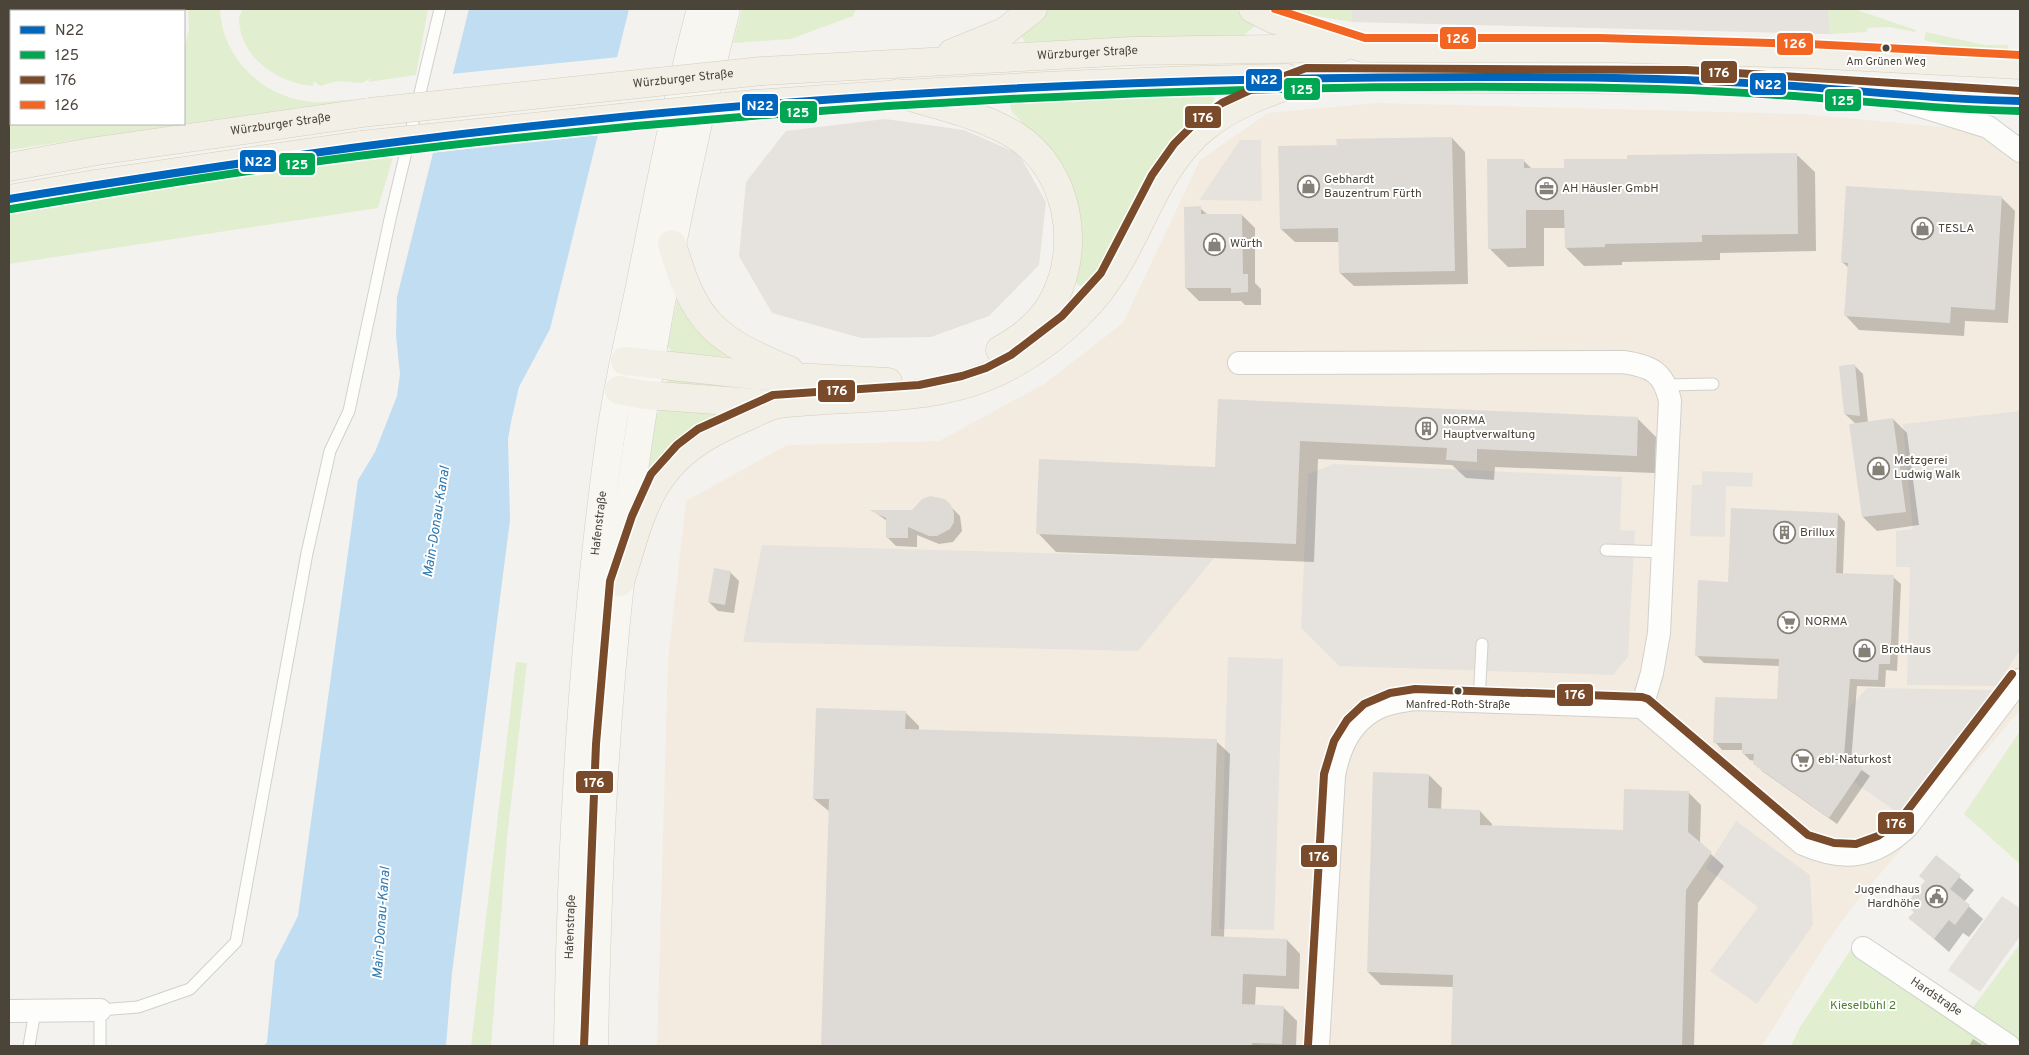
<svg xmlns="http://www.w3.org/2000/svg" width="2029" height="1055" viewBox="0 0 2029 1055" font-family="Overpass,sans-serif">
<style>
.commercial{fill:#f3ebdf}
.industrial{fill:#e6e2de}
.green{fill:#e1eecf}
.parking{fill:#e6e3df}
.water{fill:#c0ddf1}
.pier{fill:#f4f2ee}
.shadow{fill:#0003}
.building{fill:#dedbd6}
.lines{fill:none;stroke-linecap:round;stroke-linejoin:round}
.lane-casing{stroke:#d2d0cb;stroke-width:13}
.street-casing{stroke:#d2d0cb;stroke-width:24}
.secondary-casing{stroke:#d3cfc5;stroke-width:29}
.primary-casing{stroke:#d6cebb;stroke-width:29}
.lane{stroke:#fdfdfc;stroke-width:11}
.street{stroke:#fdfdfc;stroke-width:22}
.secondary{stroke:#f7f6f1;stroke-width:28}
.primary{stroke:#f2efe6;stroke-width:28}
.primary-bridge-casing{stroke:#d6cebb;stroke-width:29;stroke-linecap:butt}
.primary-bridge{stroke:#f2efe6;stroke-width:28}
.bus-1-casing{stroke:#fff;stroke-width:11}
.bus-2-casing{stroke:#fff;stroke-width:11}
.bus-3-casing{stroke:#fff;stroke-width:11}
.bus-4-casing{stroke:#fff;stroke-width:11}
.bus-1{stroke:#0065bd;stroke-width:8}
.bus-2{stroke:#00a651;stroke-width:8}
.bus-3{stroke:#7a4b2a;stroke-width:8}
.bus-4{stroke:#f26522;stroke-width:8}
.bus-dot{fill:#4b4439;stroke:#fff;stroke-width:2}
.labels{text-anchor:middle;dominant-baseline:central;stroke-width:4;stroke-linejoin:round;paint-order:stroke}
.bus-label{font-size:11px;fill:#4b4439;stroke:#fff}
.street-label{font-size:12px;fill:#4b4439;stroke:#fff}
.poi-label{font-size:12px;fill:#4b4439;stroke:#fff;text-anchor:start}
.park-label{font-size:12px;fill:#4a7f2a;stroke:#fff}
.water-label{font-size:14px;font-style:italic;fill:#2e7ab2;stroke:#fff}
.line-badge{stroke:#fff;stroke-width:2}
.badge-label{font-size:14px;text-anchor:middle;font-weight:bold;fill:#fff}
</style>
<rect width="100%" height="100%" fill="#f4f2ee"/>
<path class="commercial" d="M1377,103L1801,114L2020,134V710L1853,906L1827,942L1762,1046H657L668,659L686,501L787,445L939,441L1044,384L1123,323L1200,160L1268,113Z"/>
<path class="industrial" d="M1351,9H1828L1830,34L1352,22Z
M885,119L964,130L1019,154L1046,202L1039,265L989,316L931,337L861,338L772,313L739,256L746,182L786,131Z"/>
<path class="green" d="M188,9H220C222,59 264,98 313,102C325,103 339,100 352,100L184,124V49L189,30Z
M242,9H428L416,75L368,82L371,78L362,83L337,81L320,86L314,81L313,86C278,83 240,58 239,19C239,15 242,12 242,9Z
M742,9H856L853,16L791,39L733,43Z
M1048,9H1235L1250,19L1255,26L1244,35L1025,42L1021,35Z
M1287,9H1351L1352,22L1298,13Z
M1828,9H1854L1916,30L1915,32L1889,27L1868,28L1866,32L1830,34Z
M1926,32L1985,45H2008L2009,50C1981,54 1951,46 1924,40Z
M1204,92L1214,95L1213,103C1201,116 1187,128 1176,142C1150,177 1118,267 1081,286L1077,284L1035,136L1012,112L1010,105L1015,99Z
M11,101V124H183L9,150V102Z
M393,157L378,208L9,264V214L188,183Z
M678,296L731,355L730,357L673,353L667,346Z
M668,377L756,389L691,388L667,384Z
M664,407L725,409L652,470L649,467L656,415Z
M516,662L527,663L507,838L491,1046H471Z
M2020,731V864L1964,814Z
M2020,944V1044L1971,1010Z
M1852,948L1994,1046H1791L1800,1027Z"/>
<path class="parking" d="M1240,140H1261L1262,201L1199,200Z
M2020,411V650L1996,686L1907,685L1910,567H1896V531L1913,529L1903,424Z
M1334,464L1622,477L1620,530L1635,531L1628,657L1613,675L1339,666L1301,628L1308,474Z
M1702,471L1753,473L1752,487L1726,486L1725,537L1690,536L1692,485H1702Z
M762,545L1214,558L1138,651L743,642Z
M1228,657L1283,659L1274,930L1219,929Z
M1867,688L1995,690L1898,813L1854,782L1863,768L1844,756L1848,709Z
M1736,821L1810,875L1813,925L1757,1004L1710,971L1758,907L1706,868Z
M2002,896L2020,908V936L1980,992L1948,970Z"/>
<path class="water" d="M469,9H629L550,329L519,387L511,422L508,439L510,520L452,973L446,1046H264L267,1042L275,961L298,916L358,480L375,452L397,396L400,374L396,335L397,297Z"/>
<path class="pier" d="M619,57L600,135L431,153L451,74Z"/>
<path class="shadow" d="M1452,138L1465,152L1468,284L1354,286L1340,273V242H1295L1281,229L1338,146Z
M1796,154L1815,172L1816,251L1720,253V260L1622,262V265L1584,266L1566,248V228H1544V266L1508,267L1490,249L1523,160L1532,169H1565L1628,160Z
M2001,197L2015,211L2008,323L1965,321L1964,336L1859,330L1846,316L1849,268L1842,262Z
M1200,208L1208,215H1242L1255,228V283L1261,289V305H1245L1241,301H1199L1186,288Z
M1854,365L1863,374L1868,423L1893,419L1907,433L1919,525L1877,531L1863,517L1856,424L1845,414Z
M1219,401L1638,419L1656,437L1655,473L1495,467L1494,480L1466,478L1452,465L1318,459L1314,562L1056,552L1038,533L1217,468Z
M945,501L960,516L962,531L953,542L939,544L917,535V547L896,546L887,537V521L872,510L913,512Z
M1838,514L1845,522L1843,574L1893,577L1901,584L1897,671L1886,670L1885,687L1857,686L1851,762L1870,776L1837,824L1762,771L1755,761L1750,760L1743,753V750H1722L1715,742L1778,701L1780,666L1704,663L1696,655L1729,583Z
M730,572L739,581L734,613L718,611L709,602Z
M905,712L919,726V731L1216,741L1230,754L1224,938L1287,940L1300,954L1299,989L1256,987L1255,1006L1283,1007L1297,1021L1296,1046H823L830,812L814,799Z
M1429,775L1442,788L1441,810L1480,811L1492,824V827L1624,831L1688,792L1701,805L1700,844L1724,866L1698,903L1694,1046H1452L1454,987L1381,985L1368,972Z
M1936,857L1974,890L1964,902L1983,919L1969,937L1963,933L1949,952L1910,918L1915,913Z
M1973,1039L1984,1046H1969Z"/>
<path class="building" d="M1452,137L1455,271L1339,273L1338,228L1280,229L1278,146L1337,145L1336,139Z
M1797,153L1798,234L1702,235V242L1605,244V247L1565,248L1564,210H1526V248L1488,249L1487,159H1524V168H1564V159H1627V155Z
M1846,186L2002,196L1995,310L1951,307L1950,323L1844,316L1848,263L1841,262Z
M1201,206V214H1242L1243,274H1248V292L1231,293V288H1185L1184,207Z
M1855,364L1860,416L1844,414L1839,366Z
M1218,399L1638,417L1637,456L1477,449V462L1446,460L1447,448L1300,441L1296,544L1036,534L1039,459L1215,467Z
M1893,418L1906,512L1862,517L1849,424Z
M930,496L945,499L951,505L954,513V522L950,529L937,536H929L908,527V538H886V518L869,510H912L922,499Z
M1731,508L1838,513L1836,573L1894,575L1890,664H1879L1878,680L1850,679L1844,756L1863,768L1829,818L1753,764L1754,754H1742V743H1713L1715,697L1777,699L1779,659L1695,656L1698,580L1728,582Z
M714,568L731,571L725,605L708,602Z
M816,708L906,711L905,729L1217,739L1211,936L1287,939L1286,976L1243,974L1242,1004L1284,1006L1282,1044L1252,1043V1046H821L829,799H813Z
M1373,772L1429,774L1428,808L1480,810V825L1623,830L1624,789L1689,791L1688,832L1712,852L1686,890L1682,1046H1451L1453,975L1367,972Z
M1936,855L1961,875L1950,889L1970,905L1955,925L1949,920L1934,939L1908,918L1914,912L1905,905L1925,881L1919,876Z"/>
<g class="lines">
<defs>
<path id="lane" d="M1667,385L1713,384
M1606,550L1663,552
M1479,702L1482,644
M29,1046L35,1011
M100,1046V1010L138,1007L190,989L236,942L307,553L330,451L349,411L390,219L440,9"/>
<g id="street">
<path d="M1901,100L1988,127L2020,151"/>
<path d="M1239,363L1623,362C1651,366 1664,372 1670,401L1659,633L1652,673L1642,707"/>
<path d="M1642,707L1803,844C1844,862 1874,858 1907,827L2020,680"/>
<path id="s1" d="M1863,948L2009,1046"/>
<path d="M9,1011L100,1010"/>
<path d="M1318,1046L1334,776C1339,747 1351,720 1380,707C1390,702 1404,701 1415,699L1642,707"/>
</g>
<g id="secondary">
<path id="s2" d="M568,1046C571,846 582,645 609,447C616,391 630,336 641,281C659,190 677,99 701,9"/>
<path d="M594,1046C597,892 603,737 620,583C641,390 677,197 726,9"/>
</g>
<g id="primary">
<path d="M1253,9L1273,19L1363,48H1600L1808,54L2020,65"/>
<path d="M952,53L1004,32L1033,9"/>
<path id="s3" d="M762,71L1133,51L1341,48"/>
<path d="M898,93C937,106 981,114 1016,136C1068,169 1082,245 1054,299C1043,321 1022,338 1000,350"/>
<path d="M754,104C931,91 1109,81 1287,78"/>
<path id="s4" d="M9,167L97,151L370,112"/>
<path d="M9,199L95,184L361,145"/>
<path d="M672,244C695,323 714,339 789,370"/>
<path d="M625,361L755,375L888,382"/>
<path d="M619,390L645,395L771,404"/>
<path d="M620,582C631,549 639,509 660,479C682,446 717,429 753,414C761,410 770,405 779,404C859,394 940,406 1013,364C1049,344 1086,313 1109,278C1143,229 1156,167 1205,127C1235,103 1272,91 1309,78L1687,80L2020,101"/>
</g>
</defs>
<use href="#lane" class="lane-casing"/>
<use href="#street" class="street-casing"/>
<use href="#secondary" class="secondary-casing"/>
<use href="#primary" class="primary-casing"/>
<use href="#lane" class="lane"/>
<use href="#street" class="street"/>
<use href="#secondary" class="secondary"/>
<use href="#primary" class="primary"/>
<defs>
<g id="primary-bridge">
<path id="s5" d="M370,112L762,71"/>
<path d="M361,145L754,104"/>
</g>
</defs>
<use href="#primary-bridge" class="primary-bridge-casing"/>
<use href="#primary-bridge" class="primary-bridge"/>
<defs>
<path id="bus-1" d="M9,199C196,169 383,141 572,122C887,89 1206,76 1524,77C1608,77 1693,79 1777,85C1858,90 1939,100 2020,101"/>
<path id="bus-2" d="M11,209C137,188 264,167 391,152C767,107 1145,85 1524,87C1608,87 1693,89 1777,95C1858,100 1939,110 2020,111"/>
<path id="bus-3" d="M1308,1045L1324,774L1334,741L1347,720L1364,704L1390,693L1415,689L1642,697L1648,699L1808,835L1834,843L1856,844L1878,836L1900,820L2012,674
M584,1046L596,744L610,581L632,516L651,474L677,445L698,429L773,395L919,385L962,376L986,368L1011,355L1062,316L1101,273L1152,175L1174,144L1197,121L1222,103L1261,85L1306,68L1687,70L2020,91"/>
<path id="bus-4" d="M1275,9L1365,38H1600L1809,44L2020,55"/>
</defs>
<use href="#bus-1" class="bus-1-casing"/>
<use href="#bus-2" class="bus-2-casing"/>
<use href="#bus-3" class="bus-3-casing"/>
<use href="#bus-4" class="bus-4-casing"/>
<use href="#bus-1" class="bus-1"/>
<use href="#bus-2" class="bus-2"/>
<use href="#bus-3" class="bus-3"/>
<use href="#bus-4" class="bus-4"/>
</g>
<defs>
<symbol id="shop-ring" viewBox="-11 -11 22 22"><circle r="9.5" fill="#fff" stroke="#868178" stroke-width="1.5"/><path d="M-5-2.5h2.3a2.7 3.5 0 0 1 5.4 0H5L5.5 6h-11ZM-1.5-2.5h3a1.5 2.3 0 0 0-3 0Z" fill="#868178"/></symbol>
<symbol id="office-ring" viewBox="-11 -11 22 22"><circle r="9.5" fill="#fff" stroke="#868178" stroke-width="1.5"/><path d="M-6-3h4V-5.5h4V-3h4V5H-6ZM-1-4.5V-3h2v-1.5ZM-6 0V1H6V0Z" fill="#868178"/></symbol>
<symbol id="building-ring" viewBox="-11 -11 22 22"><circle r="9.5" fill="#fff" stroke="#868178" stroke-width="1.5"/><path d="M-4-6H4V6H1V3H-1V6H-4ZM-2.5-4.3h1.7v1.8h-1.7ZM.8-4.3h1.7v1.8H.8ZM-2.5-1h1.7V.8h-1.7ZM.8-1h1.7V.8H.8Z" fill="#868178"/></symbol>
<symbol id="supermarket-ring" viewBox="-11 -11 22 22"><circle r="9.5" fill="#fff" stroke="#868178" stroke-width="1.5"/><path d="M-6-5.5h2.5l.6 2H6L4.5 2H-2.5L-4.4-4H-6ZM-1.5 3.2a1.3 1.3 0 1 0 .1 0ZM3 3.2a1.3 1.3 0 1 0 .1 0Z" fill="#868178"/></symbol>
<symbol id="civic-ring" viewBox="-11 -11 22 22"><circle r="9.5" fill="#fff" stroke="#868178" stroke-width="1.5"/><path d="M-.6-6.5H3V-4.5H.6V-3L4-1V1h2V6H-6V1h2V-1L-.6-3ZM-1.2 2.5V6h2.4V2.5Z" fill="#868178"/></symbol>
</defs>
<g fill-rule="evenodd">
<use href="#shop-ring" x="1296" y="174" width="25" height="25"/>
<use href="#office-ring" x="1534" y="176" width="25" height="25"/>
<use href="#shop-ring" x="1910" y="216" width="25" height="25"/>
<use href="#shop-ring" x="1202" y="232" width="25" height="25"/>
<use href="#building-ring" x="1414" y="416" width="25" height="25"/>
<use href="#shop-ring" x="1866" y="456" width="25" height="25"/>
<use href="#building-ring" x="1772" y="520" width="25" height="25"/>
<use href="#supermarket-ring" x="1776" y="610" width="25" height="25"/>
<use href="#shop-ring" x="1852" y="638" width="25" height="25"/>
<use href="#supermarket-ring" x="1790" y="748" width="25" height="25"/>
<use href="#civic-ring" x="1924" y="884" width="25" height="25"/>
</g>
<g class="bus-dot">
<circle cx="1886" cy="48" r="4.5"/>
<circle cx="1458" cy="691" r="4.5"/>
</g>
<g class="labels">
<g class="bus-label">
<text x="1886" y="62">Am Grünen Weg</text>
<text x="1458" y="705">Manfred-Roth-Straße</text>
</g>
<g class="street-label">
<text stroke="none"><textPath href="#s3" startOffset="326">Würzburger Straße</textPath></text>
<text stroke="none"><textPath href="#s5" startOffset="315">Würzburger Straße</textPath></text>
<text stroke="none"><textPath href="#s4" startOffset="275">Würzburger Straße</textPath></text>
<text stroke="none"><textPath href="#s2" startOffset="524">Hafenstraße</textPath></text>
<text stroke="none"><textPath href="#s2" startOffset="119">Hafenstraße</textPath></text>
<text stroke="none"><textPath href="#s1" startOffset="88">Hardstraße</textPath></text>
</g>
<g class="poi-label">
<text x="1324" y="180">Gebhardt<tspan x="1324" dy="14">Bauzentrum Fürth</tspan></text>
<text x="1562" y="189">AH Häusler GmbH</text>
<text x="1938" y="229">TESLA</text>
<text x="1230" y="244">Würth</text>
<text x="1443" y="421">NORMA<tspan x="1443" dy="14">Hauptverwaltung</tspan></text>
<text x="1894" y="461">Metzgerei<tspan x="1894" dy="14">Ludwig Walk</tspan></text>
<text x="1800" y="533">Brillux</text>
<text x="1805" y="622">NORMA</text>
<text x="1881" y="650">BrotHaus</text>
<text x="1818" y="760">ebl-Naturkost</text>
<text x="1920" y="890" text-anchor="end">Jugendhaus<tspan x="1920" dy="14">Hardhöhe</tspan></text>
</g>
<g class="park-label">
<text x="1863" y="1006">Kieselbühl 2</text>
</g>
<g class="water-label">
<text transform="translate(437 522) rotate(-81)">Main-Donau-Kanal</text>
<text transform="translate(382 923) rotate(-86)">Main-Donau-Kanal</text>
</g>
</g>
<g class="line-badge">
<rect x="1439" y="26" width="38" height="24" rx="5" fill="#f26522"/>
<rect x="1776" y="32" width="38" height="24" rx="5" fill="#f26522"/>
<rect x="1700" y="60" width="38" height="24" rx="5" fill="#7a4b2a"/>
<rect x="1245" y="68" width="38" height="24" rx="5" fill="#0065bd"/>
<rect x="1749" y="72" width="38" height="24" rx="5" fill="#0065bd"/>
<rect x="1283" y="77" width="38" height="24" rx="5" fill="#00a651"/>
<rect x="1824" y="88" width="38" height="24" rx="5" fill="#00a651"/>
<rect x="741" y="93" width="38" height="24" rx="5" fill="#0065bd"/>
<rect x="779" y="100" width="39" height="24" rx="5" fill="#00a651"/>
<rect x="1184" y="105" width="38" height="24" rx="5" fill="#7a4b2a"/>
<rect x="239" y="149" width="38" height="24" rx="5" fill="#0065bd"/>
<rect x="278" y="152" width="38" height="24" rx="5" fill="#00a651"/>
<rect x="817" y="379" width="39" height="24" rx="5" fill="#7a4b2a"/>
<rect x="1556" y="683" width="38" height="24" rx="5" fill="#7a4b2a"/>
<rect x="575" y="770" width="39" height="24" rx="5" fill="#7a4b2a"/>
<rect x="1877" y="811" width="38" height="24" rx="5" fill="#7a4b2a"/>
<rect x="1300" y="844" width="38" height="24" rx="5" fill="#7a4b2a"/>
</g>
<g class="badge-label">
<text x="1458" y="43">126</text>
<text x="1795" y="48">126</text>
<text x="1719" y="77">176</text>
<text x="1264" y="84">N22</text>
<text x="1768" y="89">N22</text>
<text x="1302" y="94">125</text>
<text x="1843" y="105">125</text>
<text x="760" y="110">N22</text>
<text x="798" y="117">125</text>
<text x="1203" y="122">176</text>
<text x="258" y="166">N22</text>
<text x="297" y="169">125</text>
<text x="837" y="395">176</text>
<text x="1575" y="699">176</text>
<text x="594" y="787">176</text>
<text x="1896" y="828">176</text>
<text x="1319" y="861">176</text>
</g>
<rect width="2029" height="1055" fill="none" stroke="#4b4439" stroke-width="20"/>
<rect x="10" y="10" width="175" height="115" fill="#ffffff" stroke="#b7b4b0"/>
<rect x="20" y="26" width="25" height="8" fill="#0065bd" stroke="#b7b4b0"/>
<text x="55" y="35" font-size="15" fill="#4b4439">N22</text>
<rect x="20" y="51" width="25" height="8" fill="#00a651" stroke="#b7b4b0"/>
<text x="55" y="60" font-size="15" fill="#4b4439">125</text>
<rect x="20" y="76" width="25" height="8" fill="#7a4b2a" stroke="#b7b4b0"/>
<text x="55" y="85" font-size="15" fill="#4b4439">176</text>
<rect x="20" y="101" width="25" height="8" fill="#f26522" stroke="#b7b4b0"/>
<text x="55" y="110" font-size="15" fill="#4b4439">126</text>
</svg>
